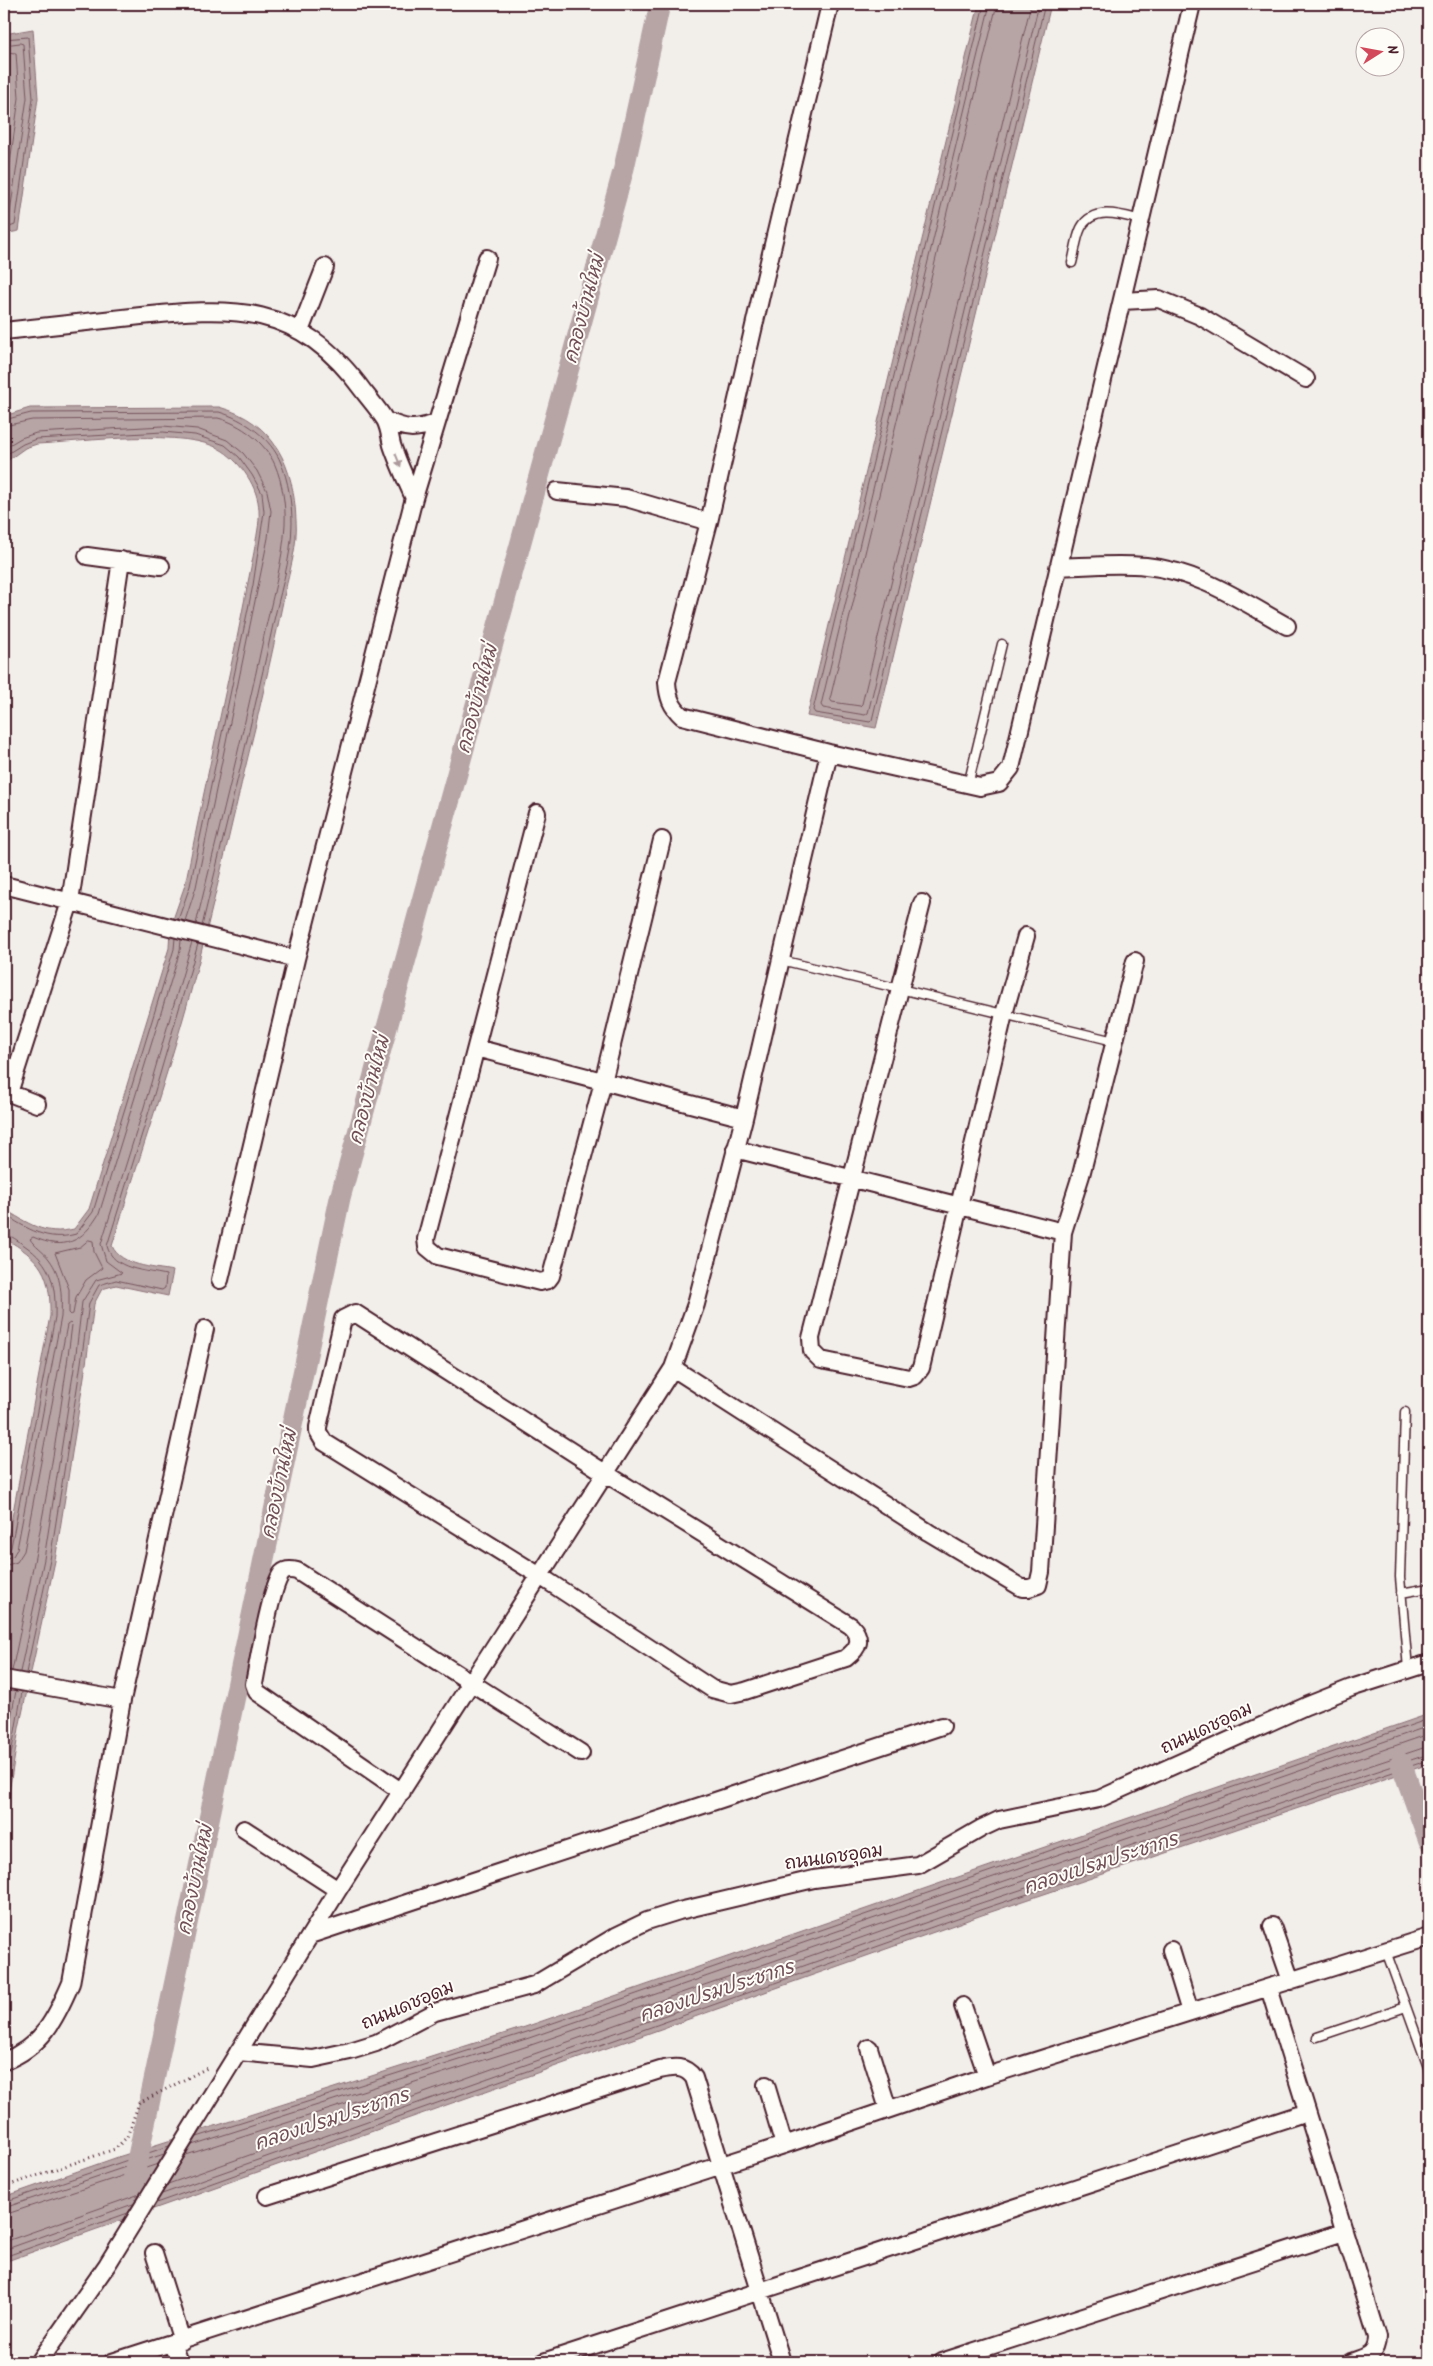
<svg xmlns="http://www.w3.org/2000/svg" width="1433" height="2366" viewBox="0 0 1433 2366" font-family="Kalam,'Playpen Sans Thai',sans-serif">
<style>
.water{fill:#b7a5a6;stroke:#8b6f75}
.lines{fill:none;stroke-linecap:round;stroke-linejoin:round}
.shore{stroke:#76555c;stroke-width:1}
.canal{stroke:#b7a5a6;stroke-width:21}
.service-casing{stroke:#4a1f2b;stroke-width:11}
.minor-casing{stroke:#4a1f2b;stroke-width:20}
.path{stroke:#4a1f2b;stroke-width:3;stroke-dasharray:1 4;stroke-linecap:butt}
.service{stroke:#fdfcf7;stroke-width:8}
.minor{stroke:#fdfcf7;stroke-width:16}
.oneway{fill:#ac999b}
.labels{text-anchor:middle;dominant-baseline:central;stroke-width:4;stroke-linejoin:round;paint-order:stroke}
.street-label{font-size:18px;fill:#4a1f2b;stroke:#fdfcf7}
.water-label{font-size:19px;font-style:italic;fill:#704e56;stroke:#fdfcf7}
</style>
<rect width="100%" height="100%" fill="#f2efeb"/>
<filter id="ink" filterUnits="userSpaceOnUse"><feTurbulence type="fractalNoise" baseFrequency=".02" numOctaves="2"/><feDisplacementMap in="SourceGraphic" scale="10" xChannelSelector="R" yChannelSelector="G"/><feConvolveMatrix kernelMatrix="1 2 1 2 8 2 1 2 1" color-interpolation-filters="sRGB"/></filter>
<g filter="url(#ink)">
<path class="water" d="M979,4H1051L876,728L807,716Z
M33,29L38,98L19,231L4,234V34Z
M219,407C275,422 294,467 296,520C298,544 290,569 285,592C276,636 266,680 256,724C236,803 219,882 199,961C174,1057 141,1151 112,1246C121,1266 153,1267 173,1271L168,1296L116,1285L102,1289L94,1304L86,1364L55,1561L19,1728L4,1825V1560L50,1316C51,1273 41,1259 4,1238V1209C28,1223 44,1236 74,1229L89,1209L169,948L170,928L185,885C202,801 220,717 238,633C243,606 249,579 254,552C256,538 260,524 259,510C258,487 242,464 223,451C189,427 81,442 37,444L25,448L4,463V416L30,408Z
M1429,1714V1764L982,1915L4,2262V2197L118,2157L525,2027Z"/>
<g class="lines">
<path class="shore" d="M984,4L813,710L815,713L870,722L872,720L1045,4
M990,4L821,705L823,708L865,715L868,713L1039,4
M997,4L830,699L832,702L860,706L862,704L1031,4
M4,39L28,37L33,98L15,225L4,229
M4,45L20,43L23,44L27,98L9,219L4,222
M4,52L16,53L19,98L4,206
M4,420L31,413L219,412C244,419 271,438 281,463C288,480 292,504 292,523C292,559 278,598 271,634C250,732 225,829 202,926
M4,426L32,420L218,418C241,424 265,442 275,465C282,481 286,506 285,524C283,563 271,602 263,640C243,735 219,829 196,924
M4,448L21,438L36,433L163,426L197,429L227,440L243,453L257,471L267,491L271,511L268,538L196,887L185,921
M4,456L23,444L36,439L163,432L195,435L225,445L239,457L252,475L262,493L264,512L253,585L190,886L178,920
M4,1214C27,1229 48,1242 76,1234L93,1212L174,949L175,938
M4,1234C11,1235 18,1241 24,1245C52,1264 56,1285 55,1317L11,1547L8,1552H4
M89,1240L93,1241L94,1252L102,1268L86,1280L76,1297L73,1314L71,1315L69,1313V1289L55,1253L80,1247Z
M4,1559L13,1556L17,1549L61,1317C62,1296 62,1276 49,1259C44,1252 34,1246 30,1239L33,1237C65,1251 82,1242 99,1214L180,951L181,940
M4,1566L17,1562L24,1551L67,1325L70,1323L72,1325C58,1441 36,1557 12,1671
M20,1672L44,1559L75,1362L82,1302L96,1280L122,1273L106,1261L101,1244L144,1107L192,942
M26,1673L50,1560L81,1363L89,1303L99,1285L116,1280L162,1290L165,1288L166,1275C145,1270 113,1270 107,1246L150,1108L198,944
M4,1754L16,1691
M4,1794L22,1692
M197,2137L527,2032L1429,1719
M192,2145L529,2038L1429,1726
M186,2155L531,2045L1429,1734
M168,2184L976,1897L1429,1746
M162,2194L978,1904L1429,1754
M4,2202L169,2146
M156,2203L980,1910L1429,1760
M4,2208L164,2154
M4,2215L158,2164
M4,2242L140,2194
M4,2250L133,2204
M4,2257L128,2213"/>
<path class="canal" d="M1401,1763L1429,1841
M133,2180L340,1198L624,168L660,4"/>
<defs>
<path id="service" d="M1072,263C1075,252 1076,238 1081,228C1093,205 1122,215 1141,220
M968,785L1002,644
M781,960L1114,1041
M1405,1412L1400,1577L1408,1669
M1401,1593L1429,1588
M1386,1951L1429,2070
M1317,2037L1406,2007"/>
<path id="minor" d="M830,4L762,291L709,522L667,682C668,697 671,706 682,716L829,753L980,787L999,783L1011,768L1192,4
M1122,301L1159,299L1200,316L1306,379
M4,331C46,326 89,322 132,317C233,306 298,301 364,392C371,401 379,410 385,420C389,427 390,437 392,445C398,463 406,480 414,498
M300,331L325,267
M385,420C407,430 414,430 436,423
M557,491L626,498L709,522
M87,556L161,566
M1058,567C1087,566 1117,563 1146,566C1198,571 1242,601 1287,626
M537,813L426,1239L427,1247L438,1256L540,1282L548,1280L551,1276L603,1082L662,840
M4,885L296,959
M922,903L811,1338L812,1351L821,1360L909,1378L915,1376L921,1368L1004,1014L1026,936
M476,1048L744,1118
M4,1091L37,1104
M9,1093L70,902L121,560
M735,1149L1063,1232
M220,1280L296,959L414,498L487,258
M355,1313L605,1473L851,1626C863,1639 859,1648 846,1658L745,1691L731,1694L712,1689L540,1576L324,1442L318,1432V1427L343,1319Z
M673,1368L928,1532L1022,1588H1029L1038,1585L1041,1572L1063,1232L1081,1175L1135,961
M4,1679L122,1700
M402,1792L257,1692L254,1684C258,1663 271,1586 282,1573C286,1569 293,1570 297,1571L581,1753
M244,1829L338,1890
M1272,1926L1291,1981
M310,1935L942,1726
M1171,1950L1190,2012
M1269,1988L1377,2337C1377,2355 1365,2357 1351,2362
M963,2006L987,2076
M869,2048L888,2109
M238,2052L313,2059L350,2051L376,2043L435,2012L534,1985L616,1936L647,1921L679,1911L814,1879L918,1865L982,1828L999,1820L1099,1799L1306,1706L1351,1688L1429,1663
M4,2061C42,2047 56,2018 71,1983L122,1700L205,1329
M766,2085L784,2145
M267,2196L660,2070C674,2067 685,2065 694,2078L782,2362
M154,2253L182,2341
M172,2344L179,2362
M39,2362L107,2265L338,1890L673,1368L696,1304L744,1118L829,753
M112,2362L784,2145L987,2076L1429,1937
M543,2362L1307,2112
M941,2362L1344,2232"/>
</defs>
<use href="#service" class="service-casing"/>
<use href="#minor" class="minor-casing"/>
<path class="path" d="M4,2187L115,2149L127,2137L139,2103L207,2068"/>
<use href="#service" class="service"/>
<use href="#minor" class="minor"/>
</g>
<defs><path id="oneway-solid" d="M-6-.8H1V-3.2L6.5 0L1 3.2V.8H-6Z" transform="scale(1.25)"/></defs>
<use class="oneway" href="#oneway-solid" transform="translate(398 460) rotate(68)"/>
</g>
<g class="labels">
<g class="street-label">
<text transform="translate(1207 1729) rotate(-25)">ถนนเดชอุดม</text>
<text transform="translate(834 1858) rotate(-8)">ถนนเดชอุดม</text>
<text transform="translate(408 2006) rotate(-23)">ถนนเดชอุดม</text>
</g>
<g class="water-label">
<text transform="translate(585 309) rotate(-75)">คลองบ้านใหม่</text>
<text transform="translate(478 699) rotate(-75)">คลองบ้านใหม่</text>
<text transform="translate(370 1090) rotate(-75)">คลองบ้านใหม่</text>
<text transform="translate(280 1484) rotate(-78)">คลองบ้านใหม่</text>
<text transform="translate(1101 1864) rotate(-18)">คลองเปรมประชากร</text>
<text transform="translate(196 1880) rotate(-78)">คลองบ้านใหม่</text>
<text transform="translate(717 1992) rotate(-18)">คลองเปรมประชากร</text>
<text transform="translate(332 2120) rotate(-18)">คลองเปรมประชากร</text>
</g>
</g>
<rect width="1433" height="2366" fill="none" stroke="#fdfcf7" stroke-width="20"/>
<rect x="10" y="10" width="1413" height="2346" fill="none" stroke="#4a1f2b" stroke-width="2" filter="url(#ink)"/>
<g transform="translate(1380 52) rotate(79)"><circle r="24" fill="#fdfcf7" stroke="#b5a4a5"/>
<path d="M0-4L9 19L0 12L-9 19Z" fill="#d1495b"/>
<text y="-8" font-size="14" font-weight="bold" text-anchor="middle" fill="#4a1f2b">N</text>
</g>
</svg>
